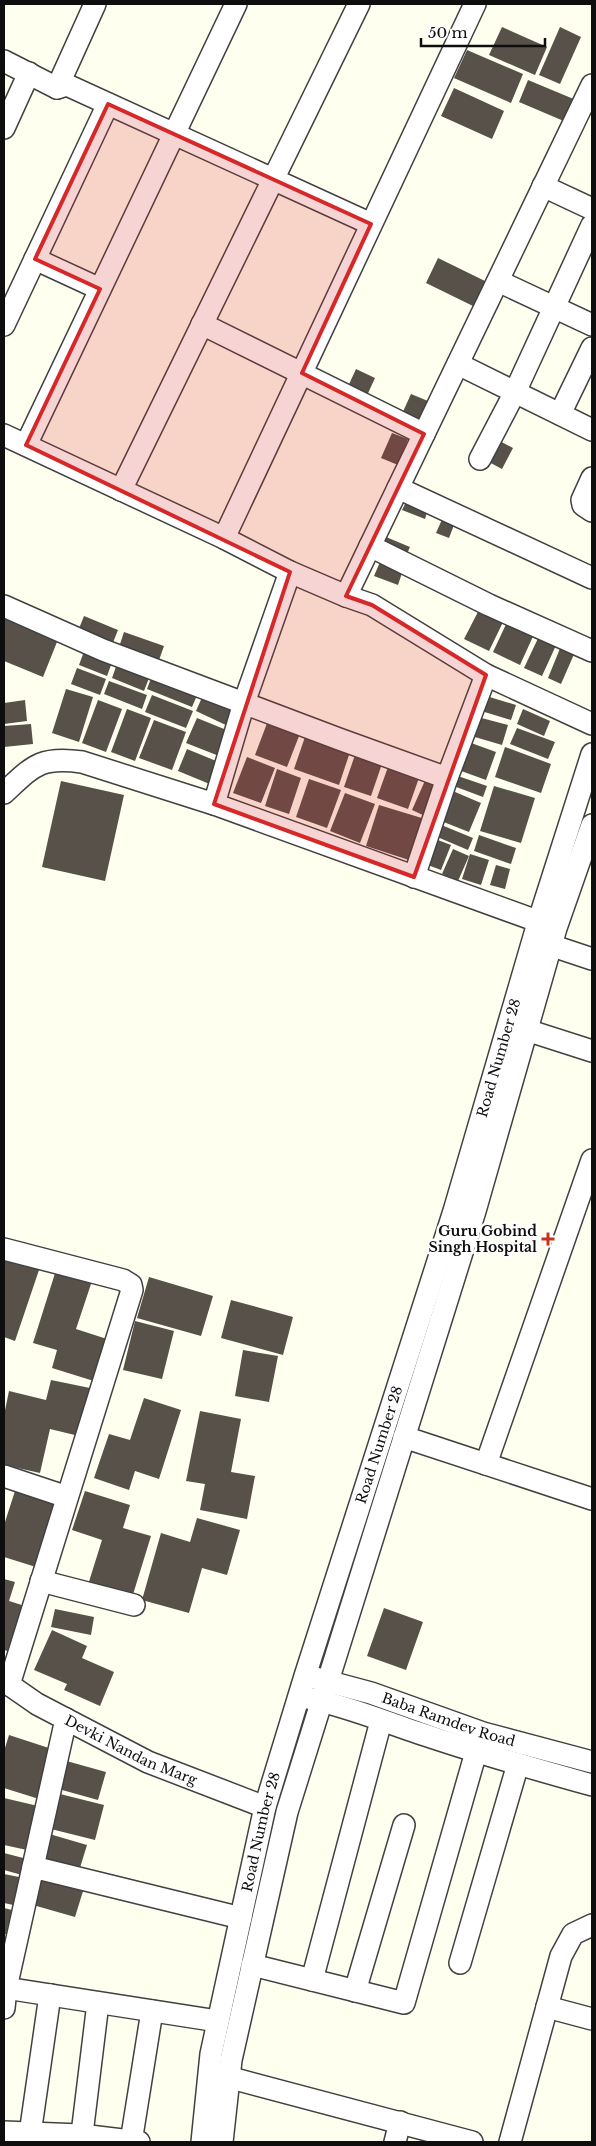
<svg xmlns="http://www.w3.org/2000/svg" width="596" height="2146" viewBox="0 0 596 2146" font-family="'Libre Baskerville',serif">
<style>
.building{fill:#58514a}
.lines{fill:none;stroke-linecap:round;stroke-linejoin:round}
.minor-casing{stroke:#414141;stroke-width:24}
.minor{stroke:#fff;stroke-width:21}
.marked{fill:#d62828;fill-opacity:0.2;stroke:#d62828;stroke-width:4;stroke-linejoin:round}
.poi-dot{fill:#c7321d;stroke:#fff;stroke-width:2}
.labels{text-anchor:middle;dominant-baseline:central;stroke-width:5;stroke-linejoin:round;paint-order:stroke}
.street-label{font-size:14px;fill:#0e0e0e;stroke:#fff}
.poi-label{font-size:14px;font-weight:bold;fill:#0e0e0e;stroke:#fff;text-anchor:end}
</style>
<rect width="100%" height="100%" fill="#ffffef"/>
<path class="building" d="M502,27L547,47L535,75L489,55Z
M560,27L581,37L560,84L539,75Z
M467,50L523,74L511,103L454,78Z
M528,80L576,100L566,122L519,102Z
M454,88L504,111L492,139L441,116Z
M438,258L487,282L475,307L426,283Z
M356,369L375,378L364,402L345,393Z
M411,394L428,401L418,423L401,416Z
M392,433L408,439L398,465L381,458Z
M496,439L513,448L502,469L485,460Z
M407,500L428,509L425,519L402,510Z
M444,515L456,520L449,538L436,533Z
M386,537L410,547L405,558L381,548Z
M380,562L403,570L398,585L374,576Z
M481,606L505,618L489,651L464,639Z
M4,616L61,632L43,677L4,661Z
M84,616L118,630L112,645L78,631Z
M508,620L535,632L520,665L493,652Z
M124,632L164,646L158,663L118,650Z
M541,632L558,641L542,676L524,668Z
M86,646L114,657L107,676L79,665Z
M561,646L575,652L561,684L548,678Z
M118,661L151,673L144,691L112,678Z
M77,668L106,679L100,695L71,684Z
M153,673L199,691L192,707L147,689Z
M109,681L147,695L142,709L104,694Z
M66,689L93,697L79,742L52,733Z
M204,693L238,709L230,727L196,711Z
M152,695L193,711L186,728L145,712Z
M483,695L516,705L511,720L478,710Z
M25,700L27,721L4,724V703Z
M98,700L122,709L106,752L82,743Z
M127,709L151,718L135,761L111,752Z
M523,709L550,721L544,736L517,724Z
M474,716L508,725L502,745L468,735Z
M197,718L229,731L219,756L186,743Z
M269,718L301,731L287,767L255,755Z
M154,720L186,732L172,770L139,758Z
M31,724L33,744L4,747V726Z
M517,728L555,742L548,759L510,744Z
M306,734L351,749L339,785L294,769Z
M463,740L496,752L486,780L453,768Z
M505,747L551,764L541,793L495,777Z
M187,749L221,763L212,785L178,771Z
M357,749L384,758L371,796L344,787Z
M247,757L275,768L261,803L233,793Z
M389,764L420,775L408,809L377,798Z
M277,769L301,778L289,814L265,806Z
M455,775L487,786L483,797L451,785Z
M427,776L440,781L425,816L412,810Z
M309,779L341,790L327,828L296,817Z
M61,781L124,795L105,881L42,867Z
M494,786L535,798L521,843L480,831Z
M448,789L481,803L469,832L436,819Z
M345,793L375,804L360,843L330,831Z
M379,805L425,819L412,861L366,846Z
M439,824L473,838L468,850L435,836Z
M479,835L516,848L511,864L474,851Z
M430,837L451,845L441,870L420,862Z
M453,849L469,856L458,881L442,874Z
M470,854L489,860L481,885L462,879Z
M496,865L510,869L505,889L490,885Z
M4,1258L39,1270L15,1341L4,1337Z
M57,1267L93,1278L76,1329L110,1340L97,1382L52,1368L57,1350L33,1343Z
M149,1277L213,1296L201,1336L137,1318Z
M231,1300L293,1317L283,1355L221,1338Z
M135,1321L174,1331L162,1379L123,1370Z
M243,1350L278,1356L269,1402L235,1396Z
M51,1380L90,1388L79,1436L50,1429L40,1473L4,1465V1415L9,1391L46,1400Z
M144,1398L181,1410L159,1479L135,1471L129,1490L94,1478L109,1434L130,1440Z
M200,1411L241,1419L231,1472L255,1476L247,1519L200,1510L205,1484L186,1481Z
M15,1491L58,1504L39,1568L4,1557V1525Z
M85,1491L130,1505L123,1528L151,1536L131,1601L87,1588L102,1540L72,1530Z
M197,1518L240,1530L227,1575L202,1568L189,1613L142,1600L161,1533L190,1542Z
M4,1579L15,1582L9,1601L28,1607L14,1653L4,1650Z
M384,1608L423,1622L406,1670L367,1656Z
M55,1609L94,1617L91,1635L51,1627Z
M52,1630L87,1646L82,1658L114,1672L100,1706L64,1690L67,1684L34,1670Z
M9,1735L55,1750L39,1799L4,1788V1751Z
M63,1760L106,1772L98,1800L55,1788Z
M56,1793L104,1805L95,1840L47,1828Z
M4,1798L38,1806L27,1850L4,1845Z
M46,1833L87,1845L79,1871L38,1858Z
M4,1853L27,1859L22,1875L4,1870Z
M4,1874L24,1878L18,1906L4,1903Z
M41,1875L84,1888L75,1917L33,1905Z
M4,1908L12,1910L6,1934H4Z"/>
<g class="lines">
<defs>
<g id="minor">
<path d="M4,61L57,88L67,85L371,224"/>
<path d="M57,88L95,4"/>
<path d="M4,128L29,73"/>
<path d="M543,186L592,209"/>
<path d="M35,259L100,289"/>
<path d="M498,281L592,325"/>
<path d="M202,324L424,434"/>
<path d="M4,325L108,104"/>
<path d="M458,364L592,430"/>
<path d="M560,414L592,348"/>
<path d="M4,435L224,538L290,572L346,596L372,605L486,675L592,724"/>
<path d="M26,445L236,4"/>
<path d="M480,459L515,392L592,225"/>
<path d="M592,478L582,500L583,505L592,511"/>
<path d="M398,488L592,578"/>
<path d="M121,490L359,4"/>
<path d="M224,538L475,4"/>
<path d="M370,546L489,605L592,651"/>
<path d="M346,596L592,85"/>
<path d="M4,606L103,650L339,739L447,778"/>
<path d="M4,793C33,766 40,756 82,762L214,804L551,926"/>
<path d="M214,804L244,703L290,572"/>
<path d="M414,877L447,778L486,675"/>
<path d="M538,941L592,959"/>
<path d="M514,1026L592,1051"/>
<path d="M4,1249L123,1280L131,1285L132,1290L9,1685"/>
<path d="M404,1437L592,1499"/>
<path d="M486,1464L592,1160"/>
<path d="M4,1476L67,1497"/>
<path d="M41,1581L134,1605"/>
<path id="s1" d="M315,1678L371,1693L483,1733L592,1762"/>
<path id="s2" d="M4,1681L37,1704L148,1762L265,1807"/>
<path d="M308,1698C351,1707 390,1724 431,1737C485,1755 538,1770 592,1785"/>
<path d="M33,1867L241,1918"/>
<path d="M460,1963L518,1764"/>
<path d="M252,1965L404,2003L476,1752"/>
<path d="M312,1980L381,1721"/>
<path d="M6,1988L218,2021"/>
<path d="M355,1991L404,1825"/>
<path d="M547,2007L592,2019"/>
<path d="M4,2008L6,1988L66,1719"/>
<path d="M216,2074L472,2142"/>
<path d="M4,2132L81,2135L139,2142"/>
<path d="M30,2134L50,1995"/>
<path d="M81,2142L98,2003"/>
<path d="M131,2142L152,2011"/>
<path id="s3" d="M202,2142L211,2054L265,1807L305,1676L454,1211L538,923L592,754"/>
<path d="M222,2142L231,2060L287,1812L475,1211L556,928L592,825"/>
<path d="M395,2142L400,2122"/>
<path d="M510,2142L561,1956L573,1934L592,1925"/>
</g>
</defs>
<use href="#minor" class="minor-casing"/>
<use href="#minor" class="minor"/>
</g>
<path class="marked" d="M108,104L371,224L302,373L424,434L346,596L372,605L486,675L414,877L214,804L290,572L26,445L100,289L35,259Z"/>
<path class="poi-dot" d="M545.5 1231.5h5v5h5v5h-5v5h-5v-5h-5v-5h5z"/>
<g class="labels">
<g class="street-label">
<text stroke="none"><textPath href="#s3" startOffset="1126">Road Number 28</textPath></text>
<text stroke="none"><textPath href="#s3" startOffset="721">Road Number 28</textPath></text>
<text stroke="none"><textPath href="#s1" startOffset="140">Baba Ramdev Road</textPath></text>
<text stroke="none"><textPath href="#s2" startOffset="145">Devki Nandan Marg</textPath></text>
<text stroke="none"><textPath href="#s3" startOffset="316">Road Number 28</textPath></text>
</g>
<g class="poi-label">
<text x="537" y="1231">Guru Gobind<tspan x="537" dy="16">Singh Hospital</tspan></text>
</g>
</g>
<rect width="596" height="2146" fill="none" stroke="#0e0e0e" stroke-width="10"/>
<path d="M421 38v8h124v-8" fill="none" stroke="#0e0e0e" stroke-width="2.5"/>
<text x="428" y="38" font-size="15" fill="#0e0e0e" stroke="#ffffff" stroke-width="4" paint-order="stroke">50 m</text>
</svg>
